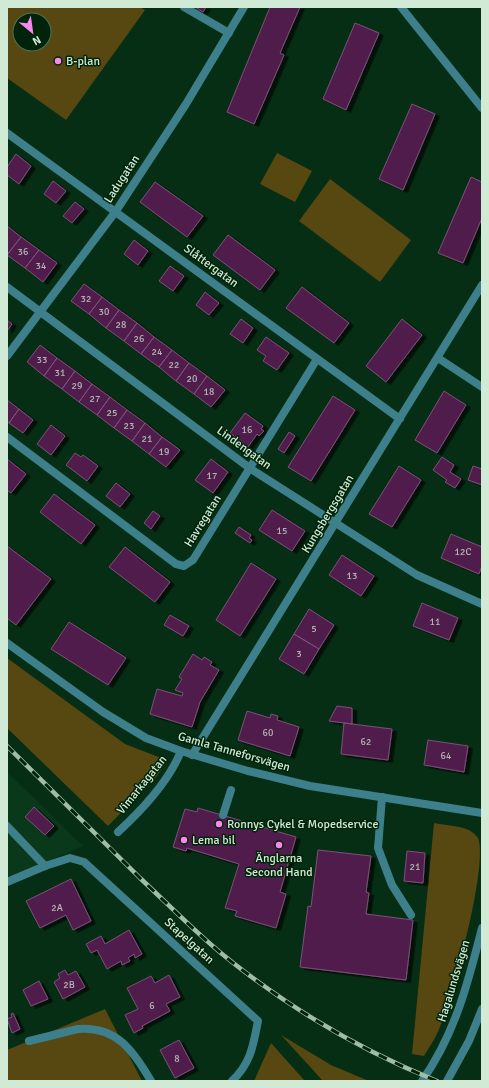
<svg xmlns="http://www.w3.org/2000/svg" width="489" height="1088" viewBox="0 0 489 1088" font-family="Signika,sans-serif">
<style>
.built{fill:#0a381a}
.green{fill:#574711;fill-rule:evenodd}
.building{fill:#4f1f4b;stroke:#7c5077;filter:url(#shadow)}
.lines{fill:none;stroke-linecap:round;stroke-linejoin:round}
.service{stroke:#3d7f8b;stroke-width:8}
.minor{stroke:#3d7f8b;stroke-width:8}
.tertiary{stroke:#3d7f8b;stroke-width:8}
.rail-casing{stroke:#a0bda7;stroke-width:4.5}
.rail{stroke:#00240a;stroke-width:3;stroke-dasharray:9;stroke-linecap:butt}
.poi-dot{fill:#f788ec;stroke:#00240a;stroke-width:1.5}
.labels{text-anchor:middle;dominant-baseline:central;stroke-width:3;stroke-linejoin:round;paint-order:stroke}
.number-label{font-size:10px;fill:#b0b7b2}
.poi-label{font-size:12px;fill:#d0ead5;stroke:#00240a;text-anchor:start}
.street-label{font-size:12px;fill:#d0ead5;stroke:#00240a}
</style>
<defs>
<filter id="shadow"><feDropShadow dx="4.5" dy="2.5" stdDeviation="0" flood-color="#0009"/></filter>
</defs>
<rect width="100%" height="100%" fill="#062e14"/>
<path class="built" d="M7,772L83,846L7,878Z"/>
<path class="green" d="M7,7H140L145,10L66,120L7,78ZM20,20H44V44H20Z
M277,153L312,171L295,202L260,184Z
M330,179L411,240L380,282L299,221Z
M7,658L125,744L161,758L162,768L157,776L108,826L7,728Z
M434,823C448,826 470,825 478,838C489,865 451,1003 437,1034C433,1042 428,1049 424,1056L412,1054Z
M105,1009L142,1081H7V1050Z
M281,1035L331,1065L369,1081H323Z
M271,1043L305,1081H254Z"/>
<path class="building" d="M195,7H206L203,12Z
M270,7H300L280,53L284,55L254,124L227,112Z
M355,23L379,33L346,110L323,99Z
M412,104L435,114L403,190L379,179Z
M16,154L31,166L19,184L7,175V167Z
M471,177L482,182V218L463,263L438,253Z
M53,181L66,191L56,203L44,194Z
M155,182L203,216L187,237L140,202Z
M75,202L84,209L72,223L63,216Z
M7,226L21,237L7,255Z
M228,235L275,270L260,290L213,255Z
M21,237L39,250L25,268L7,255Z
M134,240L148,251L138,265L124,254Z
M39,250L57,263L43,282L25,268Z
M170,266L184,276L173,291L159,281Z
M84,284L102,297L89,314L71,301Z
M302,287L349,323L334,343L286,308Z
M205,292L219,303L209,315L196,305Z
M102,297L119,310L106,328L89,314Z
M119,310L137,323L124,341L106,328Z
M241,319L253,328L243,343L230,334Z
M402,319L422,335L386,382L366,366Z
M7,320L12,324L7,331Z
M137,323L154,337L141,354L124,341Z
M154,337L172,350L159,367L141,354Z
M266,337L289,353L277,370L263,361L266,356L257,350Z
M40,345L57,358L44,376L27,362Z
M172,350L189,363L176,381L159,367Z
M57,358L75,371L62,389L44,376Z
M189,363L207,376L194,394L176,381Z
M75,371L92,384L79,402L62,389Z
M207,376L225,390L211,407L194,394Z
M92,384L110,397L97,415L79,402Z
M444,391L466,405L437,453L415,440Z
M333,396L355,410L311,481L288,467Z
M110,397L127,410L114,428L97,415Z
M7,400L19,409L9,423L7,422Z
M19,409L33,420L23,433L9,423Z
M127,410L145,423L132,441L114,428Z
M245,413L263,426L261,429L264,431L259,436L257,434L248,447L230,433Z
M145,423L162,437L149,454L132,441Z
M51,425L65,436L51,455L37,444Z
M289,432L295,436L284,453L278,449Z
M162,437L180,450L166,467L149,454Z
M75,453L81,457L83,455L98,466L87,481L66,465Z
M442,457L454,465L450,472L461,479L455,488L445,482L447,480L433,470Z
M7,459L26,474L11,493L7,490Z
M211,459L228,472L213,493L195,480Z
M399,466L421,480L392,527L369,514Z
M473,466L482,469V485L468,480Z
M116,483L130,494L120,507L106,496Z
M54,494L95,525L81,544L40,512Z
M272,510L305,531L292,551L259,530Z
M153,511L160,516L151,529L144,523Z
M239,527L251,535L249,538L252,540L250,543L235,533Z
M451,534L482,547V566L479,574L441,558Z
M7,546L51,579L16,625L7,618Z
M125,547L170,582L155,602L109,567Z
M342,555L374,576L361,596L329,575Z
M251,563L276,579L240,636L216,620Z
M422,603L458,618L449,640L413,626Z
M309,609L334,625L319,649L294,634Z
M170,615L189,626L183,636L164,625Z
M69,622L126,658L108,685L51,649Z
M294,634L319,649L304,674L279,659Z
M193,654L202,660L204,657L212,662L210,665L219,670L200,702L192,727L150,714L157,689L182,696L183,693L175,690L182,679L179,677Z
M337,706L352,708V724L329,721Z
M247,711L270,718L271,714L278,716L277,720L299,727L290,756L238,740Z
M344,723L392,729L388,760L341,754Z
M428,740L468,746L464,772L424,765Z
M34,807L54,826L45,835L25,817Z
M198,808L296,837L280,892L286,894L276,928L235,916L237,911L225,908L239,864L187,848L186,851L173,847L185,809L197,812Z
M318,850L371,856L366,892L369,893L366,914L413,920L406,980L300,967L308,906L311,907Z
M407,851L425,853L423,883L404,881Z
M71,879L91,921L73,930L66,915L40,928L26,901Z
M129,930L142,954L135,958L134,954L128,958L130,961L122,965L121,961L107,969L97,950L91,953L86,944L101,936L105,944Z
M65,970L68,975L76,971L85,987L63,999L54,982L60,978L58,974Z
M169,975L180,997L166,1004L170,1011L142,1026L143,1028L134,1033L125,1015L138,1009L127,988L151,976L155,983Z
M39,981L48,999L31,1006L23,990Z
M13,1013L20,1029L12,1033L7,1019L12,1017L11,1014Z
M179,1040L194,1068L175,1078L160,1050Z"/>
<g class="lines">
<path class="service" d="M184,7L229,33
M382,797L378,848L392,885L411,915
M223,815L231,790
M7,826L45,866
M29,1041L78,1029"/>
<path class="minor" d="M401,7L482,108
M7,133L400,419
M7,287L251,469L417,575L482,604
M7,356L116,211L186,104L244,7
M438,358L482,387
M7,437L176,564L184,566L193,560L317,359
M192,755L482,285
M118,832C142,810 169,781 181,751
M7,882L45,866L70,858L84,862L258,1021C253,1046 251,1063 232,1081
M78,1029C116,1026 133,1050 151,1081"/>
<path class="tertiary" d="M7,643L103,712L146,738L181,751L248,771L310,786L482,813
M422,1081C455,1034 468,983 482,928
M447,1081L469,1041L482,1009"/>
<defs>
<path id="rail" d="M7,746C51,790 96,834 140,878C173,909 205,942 241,969C301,1015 367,1053 437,1081"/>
</defs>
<use href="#rail" class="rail-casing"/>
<use href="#rail" class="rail"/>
</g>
<g class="poi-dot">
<circle cx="58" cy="61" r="4"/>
<circle cx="219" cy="824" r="4"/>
<circle cx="184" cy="840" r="4"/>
<circle cx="279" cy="845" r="4"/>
</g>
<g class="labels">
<g class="number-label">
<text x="23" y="252">36</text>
<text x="41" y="266">34</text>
<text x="86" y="299">32</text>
<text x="104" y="312">30</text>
<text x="121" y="325">28</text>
<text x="139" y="339">26</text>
<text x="157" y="352">24</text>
<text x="42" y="360">33</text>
<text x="174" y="365">22</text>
<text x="60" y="373">31</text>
<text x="192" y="379">20</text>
<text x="77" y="386">29</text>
<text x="209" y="392">18</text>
<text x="95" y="399">27</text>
<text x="112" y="413">25</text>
<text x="129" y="426">23</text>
<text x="247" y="430">16</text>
<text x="147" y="439">21</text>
<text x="164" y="452">19</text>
<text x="212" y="476">17</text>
<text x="282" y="531">15</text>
<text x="463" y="552">12C</text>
<text x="352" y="576">13</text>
<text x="435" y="622">11</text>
<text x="314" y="629">5</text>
<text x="299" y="654">3</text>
<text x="268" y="733">60</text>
<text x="366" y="742">62</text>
<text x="446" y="756">64</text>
<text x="415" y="867">21</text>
<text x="57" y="908">2A</text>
<text x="69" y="985">2B</text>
<text x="152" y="1006">6</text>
<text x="177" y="1059">8</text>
</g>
<g class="poi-label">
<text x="66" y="61">B-plan</text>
<text x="227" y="824">Ronnys Cykel &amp; Mopedservice</text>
<text x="192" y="840">Lema bil</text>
<text x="279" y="858" text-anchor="middle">Änglarna<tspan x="279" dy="14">Second Hand</tspan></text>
</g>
<g class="street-label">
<text transform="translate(122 179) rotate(-57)">Ladugatan</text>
<text transform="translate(211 266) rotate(36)">Slåttergatan</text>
<text transform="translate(244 448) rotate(36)">Lindengatan</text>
<text transform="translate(328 514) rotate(-59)">Kungsbergsgatan</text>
<text transform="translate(203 521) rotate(-58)">Havregatan</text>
<text transform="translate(234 752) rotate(16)">Gamla Tanneforsvägen</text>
<text transform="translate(142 785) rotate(-51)">Vimarkagatan</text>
<text transform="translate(189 941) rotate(42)">Stapelgatan</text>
<text transform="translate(454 981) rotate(-73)">Hagalundsvägen</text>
</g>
</g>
<rect width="489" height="1088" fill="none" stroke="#d0ead5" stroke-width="16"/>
<g transform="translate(32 32) rotate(151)"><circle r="19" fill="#00240a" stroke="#53735b"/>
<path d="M0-3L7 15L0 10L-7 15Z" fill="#f788ec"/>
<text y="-6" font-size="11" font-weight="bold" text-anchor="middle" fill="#d0ead5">N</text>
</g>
</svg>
